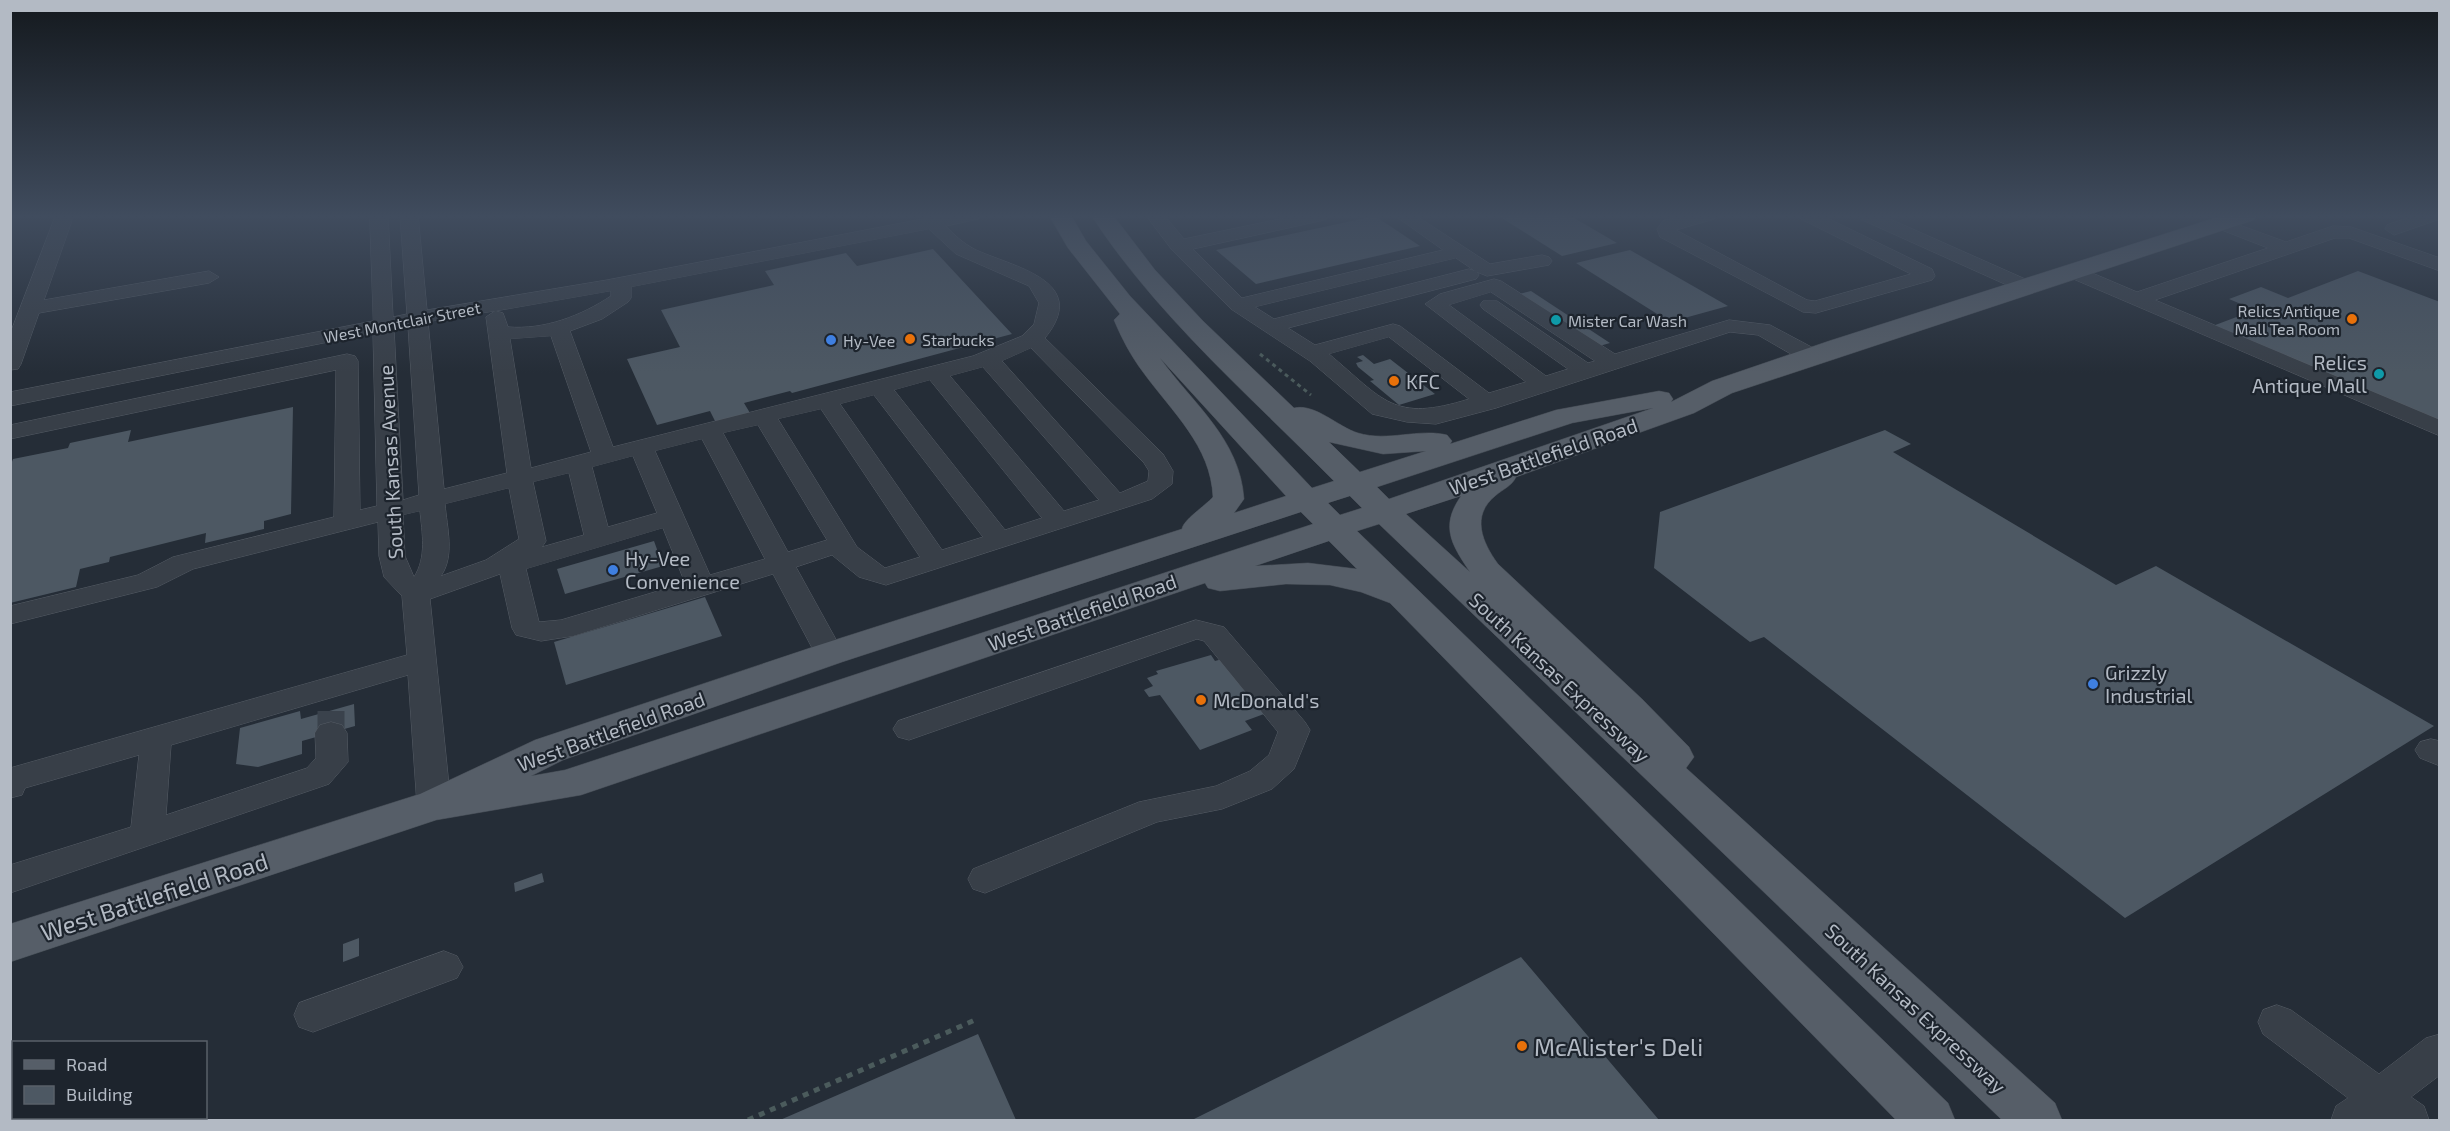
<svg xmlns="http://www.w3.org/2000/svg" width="2450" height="1131" viewBox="0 0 2450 1131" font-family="'Exo 2',sans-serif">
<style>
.building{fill:#4d5863}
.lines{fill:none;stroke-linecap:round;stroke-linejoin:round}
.minor-tunnel{stroke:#3a424c;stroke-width:27;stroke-dasharray:27 14;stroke-linecap:butt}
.minor-casing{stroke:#565d66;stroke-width:1}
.major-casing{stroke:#414851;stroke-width:1}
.path-far1{stroke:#4b5b5c;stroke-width:3;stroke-dasharray:4 4;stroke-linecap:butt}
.path{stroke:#4b5b5c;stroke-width:5;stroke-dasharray:6 6;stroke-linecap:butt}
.minor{fill:#383f48;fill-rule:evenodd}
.major{fill:#565e68;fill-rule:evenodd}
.food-dot{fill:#e8710a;stroke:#1d242d;stroke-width:2}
.culture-dot{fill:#0f9aa8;stroke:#1d242d;stroke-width:2}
.shop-dot{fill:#3f7fe0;stroke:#1d242d;stroke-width:2}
.labels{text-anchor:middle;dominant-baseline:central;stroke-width:4.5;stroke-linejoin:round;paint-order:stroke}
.far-poi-label{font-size:16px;fill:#b3bac4;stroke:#1d242d;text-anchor:start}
.far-street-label{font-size:16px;fill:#b3bac4;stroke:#1d242d}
.poi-label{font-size:20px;fill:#b3bac4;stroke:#1d242d;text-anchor:start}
.street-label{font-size:20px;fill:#b3bac4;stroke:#1d242d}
.near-street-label{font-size:24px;fill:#b3bac4;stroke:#1d242d}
.near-poi-label{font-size:24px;fill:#b3bac4;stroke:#1d242d;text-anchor:start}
</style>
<rect width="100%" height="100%" fill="#252d37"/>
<path class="building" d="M1497,215H1569L1617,243L1562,256Z
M1375,216L1420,246L1256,284L1216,250Z
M933,249L1012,334L792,393L790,391L744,403L753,418L718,427L710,411L657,425L627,359L680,347L661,310L774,285L765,271L846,253L857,266Z
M1630,250L1728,306L1670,322L1576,263Z
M2358,271L2440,302V421L2210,327L2255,310L2229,299L2261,287L2288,298Z
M1531,291L1610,343L1582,351L1504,298Z
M1363,355L1374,364L1390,359L1435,394L1399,405L1370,381L1374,380L1358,367L1356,363L1363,361L1357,357Z
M293,407L291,514L264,521V529L205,543L206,533L110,557L109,562L80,569L76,587L10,603V467L13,459L68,448L70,443L131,430L128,442Z
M1885,430L1911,444L1893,452L2116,585L2156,566L2434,726L2125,918L1764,637L1750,642L1654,568L1660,512Z
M654,541L663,566L565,594L557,569Z
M705,597L722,636L566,685L554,642Z
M1211,655L1215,661L1222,659L1264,714L1245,721L1252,730L1200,750L1160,695L1149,697L1144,690L1153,686L1147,678L1158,674L1156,671Z
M354,704L355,726L302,741V754L258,767L236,764L240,728L300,711L301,719Z
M542,873L544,882L515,892L514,883Z
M359,938V956L343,962V944Z
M1521,957L1659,1120H1192Z
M978,1034L1016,1120H780Z"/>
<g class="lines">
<path class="minor-tunnel" d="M331,711V733"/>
<defs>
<path id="minor" d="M56,215H74L44,300L209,271L219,277L209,283L39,313L21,364L18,369L10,370V334Z
M370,215H388L393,317L407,314L400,215H418L427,310L607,280L933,217L981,215L978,219L946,226C954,235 963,243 974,249C1012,267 1092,280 1045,338L1163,454L1173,471L1172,484L1152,499L886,585L859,577L832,555L796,567L844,654L839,661L829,664L819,661L773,574L573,636L541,641L516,635L512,628L500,574L430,599L451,805L446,814L434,817L422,814L417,805L408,675L171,745L166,815L307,768L316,758L315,733L320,725L331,722L342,725L347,733L348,762L329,784L10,893V865L131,827L139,755L25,788L22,795L10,798V768L407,655L402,596L384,577L379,556L378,522L193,569L157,587L10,624V606L138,575L173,557L334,517L336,370L10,439V425L347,354L355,356L358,361L360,510L377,506L373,333L10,406V392L373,321ZM929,229L956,254L1029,286L1039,303L1034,324L1022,336L973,356L613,447L570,331L602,319L628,302L631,298V287ZM611,291V296C581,316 544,330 508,327L503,313L496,311ZM495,311L486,317L507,473L444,489L428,322ZM408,326L419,495L403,500L394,329ZM551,336L591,452L531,468L510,339ZM1031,348L1144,463L1149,471L1148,481L1120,493L1002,361ZM983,367L1099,500L1064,511L950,376ZM930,380L1042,518L1005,530L894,390ZM874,395L983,537L942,550L840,404ZM821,409L920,557L885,568L857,547L778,419ZM758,425L827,540L788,552L723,433ZM702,439L765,559L710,575L655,451ZM633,456L657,513L608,527L592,467ZM569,473L584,535L542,547L546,541L533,482ZM509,488L519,539L486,560L441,576C455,556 447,528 445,504ZM420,511C422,533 427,557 414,577L405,556L403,515ZM663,528L685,583L561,620L539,622L526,569Z
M1146,215H1164L1184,239L1299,215H1333L1324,220L1193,249L1242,298L1443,250L1394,215H1415L1490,264L1542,255L1549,257L1552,261L1549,265L1487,276L1477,272L1479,275L1476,279L1288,328L1315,345L1393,324L1400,326L1489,393L1526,382L1425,304L1440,294L1494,279L1501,281L1615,354L1729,320L1770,325L1819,351L1822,356L1819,361H1803L1758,335L1730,332L1496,408L1436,424L1407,422L1372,414L1310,361L1231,309L1172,250ZM1456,258L1475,271L1469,269L1274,319L1255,307ZM1491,292L1595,361L1588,363L1497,301H1483L1480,305L1483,309L1568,369L1546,376L1449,305ZM1389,337L1469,399C1393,423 1384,400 1329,354Z
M1687,215H1717L1714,219L1676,230L1807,300L1815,301L1911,274L1801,219L1798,215H1821L1932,269L1935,276L1932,280L1816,313L1803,312L1660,237L1657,229L1663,221Z
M1857,215H1881L2032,282L2035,286L2032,290H2018L1860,219Z
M2417,215H2440V219L2394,235L2385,229L2387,225Z
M2220,218L2286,242L2333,226L2351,227L2440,258V271L2349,238H2335L2155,300L2440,420V436L2064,275L2061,271L2071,265L2078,267L2137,292L2268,248L2214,227L2211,223L2214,219Z
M1196,620L1224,627L1305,722L1310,730L1294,769L1272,789L1222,809L1157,822L985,893L973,889L968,879L973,869L1139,802L1216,786L1250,771L1269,755L1278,732L1204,641L1197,639L909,740L898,737L893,729L898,721Z
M2431,739L2440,741V766L2420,758L2415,750L2420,742Z
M444,951L457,956L463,967L457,978L313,1032L299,1027L294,1015L299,1003Z
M2277,1005L2291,1010L2379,1074L2426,1038L2440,1034V1075L2411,1097L2424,1106L2429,1120H2331L2336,1106L2348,1098L2263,1034L2258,1022L2263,1010Z
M14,1102V1118H41V1120H10V1103Z"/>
<path id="major" d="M1049,215H1071L1086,241L1130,296L1312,488L1334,481C1250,396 1156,315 1091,215H1113L1155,270L1203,321L1294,408C1315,403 1338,427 1358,433C1388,442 1419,428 1447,435L1452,441L1450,444L1556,410L1659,391L1669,393L1673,399L1671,402L1712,381L1829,341L2224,215H2257L2254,220L1732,393L1694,413L1516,477C1512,486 1503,489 1495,496C1471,516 1482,542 1498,564L1642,699L1689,747L1694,757L1686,768L2055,1103L2062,1120H2002L1379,524L1357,531L1948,1103L1955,1120H1896L1390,603L1361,592L1330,585L1286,584L1220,591L1208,588L1205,583L581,795L436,820L10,962V924L420,794L535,740L816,646L1182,529C1183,520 1205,506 1213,497C1211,446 1172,412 1143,372C1131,356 1122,339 1114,320L1120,314L1068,248ZM1160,358L1286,496L1234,513L1244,499C1240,439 1193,404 1160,358ZM1653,408L1389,499L1377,487L1572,423ZM1329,442L1383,454L1426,451L1360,472ZM1350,496L1362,508L1340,515L1328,503ZM1461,496C1440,526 1451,544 1470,572L1406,514ZM1301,512L1313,524L565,770L531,776L563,760L842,662ZM1329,541L1357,569L1308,563L1255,566Z"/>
</defs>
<use href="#minor" class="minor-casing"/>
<use href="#major" class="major-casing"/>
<path class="path-far1" d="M1260,354L1311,395"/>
<path class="path" d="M748,1120L975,1020"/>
<use href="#minor" class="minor"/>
<use href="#major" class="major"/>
</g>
<linearGradient id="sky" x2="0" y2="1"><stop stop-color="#14191e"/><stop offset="0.58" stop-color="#404c5e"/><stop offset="1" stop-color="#404c5e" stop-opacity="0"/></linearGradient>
<rect width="2450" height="373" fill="url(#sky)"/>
<g class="food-dot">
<circle cx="2352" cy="319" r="6"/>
<circle cx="910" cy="339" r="6"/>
<circle cx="1394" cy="381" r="6"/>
<circle cx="1201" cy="700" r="6"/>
<circle cx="1522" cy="1046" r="6"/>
</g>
<g class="culture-dot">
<circle cx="1556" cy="320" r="6"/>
<circle cx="2379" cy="374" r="6"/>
</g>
<g class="shop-dot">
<circle cx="831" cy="340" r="6"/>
<circle cx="613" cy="570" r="6"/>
<circle cx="2093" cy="684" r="6"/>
</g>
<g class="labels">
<g class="far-poi-label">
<text x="2340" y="310" text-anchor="end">Relics Antique<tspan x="2340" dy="18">Mall Tea Room</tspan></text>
<text x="1568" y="320">Mister Car Wash</text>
<text x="922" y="339">Starbucks</text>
<text x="843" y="340">Hy-Vee</text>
</g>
<g class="far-street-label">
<text transform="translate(402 322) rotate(-11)">West Montclair Street</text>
</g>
<g class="poi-label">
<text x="2367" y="362" text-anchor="end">Relics<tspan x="2367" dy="23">Antique Mall</tspan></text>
<text x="1406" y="381">KFC</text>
<text x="625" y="558">Hy-Vee<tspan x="625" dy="23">Convenience</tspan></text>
<text x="2105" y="672">Grizzly<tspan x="2105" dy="23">Industrial</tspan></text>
<text x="1213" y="700">McDonald's</text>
</g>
<g class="street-label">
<text transform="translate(1543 456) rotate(-19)">West Battlefield Road</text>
<text transform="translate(390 462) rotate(-93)">South Kansas Avenue</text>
<text transform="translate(1082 612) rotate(-19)">West Battlefield Road</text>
<text transform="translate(1560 677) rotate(43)">South Kansas Expressway</text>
<text transform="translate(611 731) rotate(-20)">West Battlefield Road</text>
<text transform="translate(1916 1008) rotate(43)">South Kansas Expressway</text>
</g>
<g class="near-street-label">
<text transform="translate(154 896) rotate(-18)">West Battlefield Road</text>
</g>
<g class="near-poi-label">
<text x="1534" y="1046">McAlister's Deli</text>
</g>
</g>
<rect width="2450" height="1131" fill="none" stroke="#b3bac4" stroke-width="24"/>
<rect x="12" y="1041" width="195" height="78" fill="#1d242d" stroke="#596069" stroke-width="1.5"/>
<rect x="24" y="1060" width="30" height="9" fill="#565e68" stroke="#596069" stroke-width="1.5"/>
<text x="66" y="1071" font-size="18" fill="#b3bac4">Road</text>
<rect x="24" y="1086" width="30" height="18" fill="#4d5863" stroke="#596069" stroke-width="1.5"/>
<text x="66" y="1101" font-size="18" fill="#b3bac4">Building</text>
</svg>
